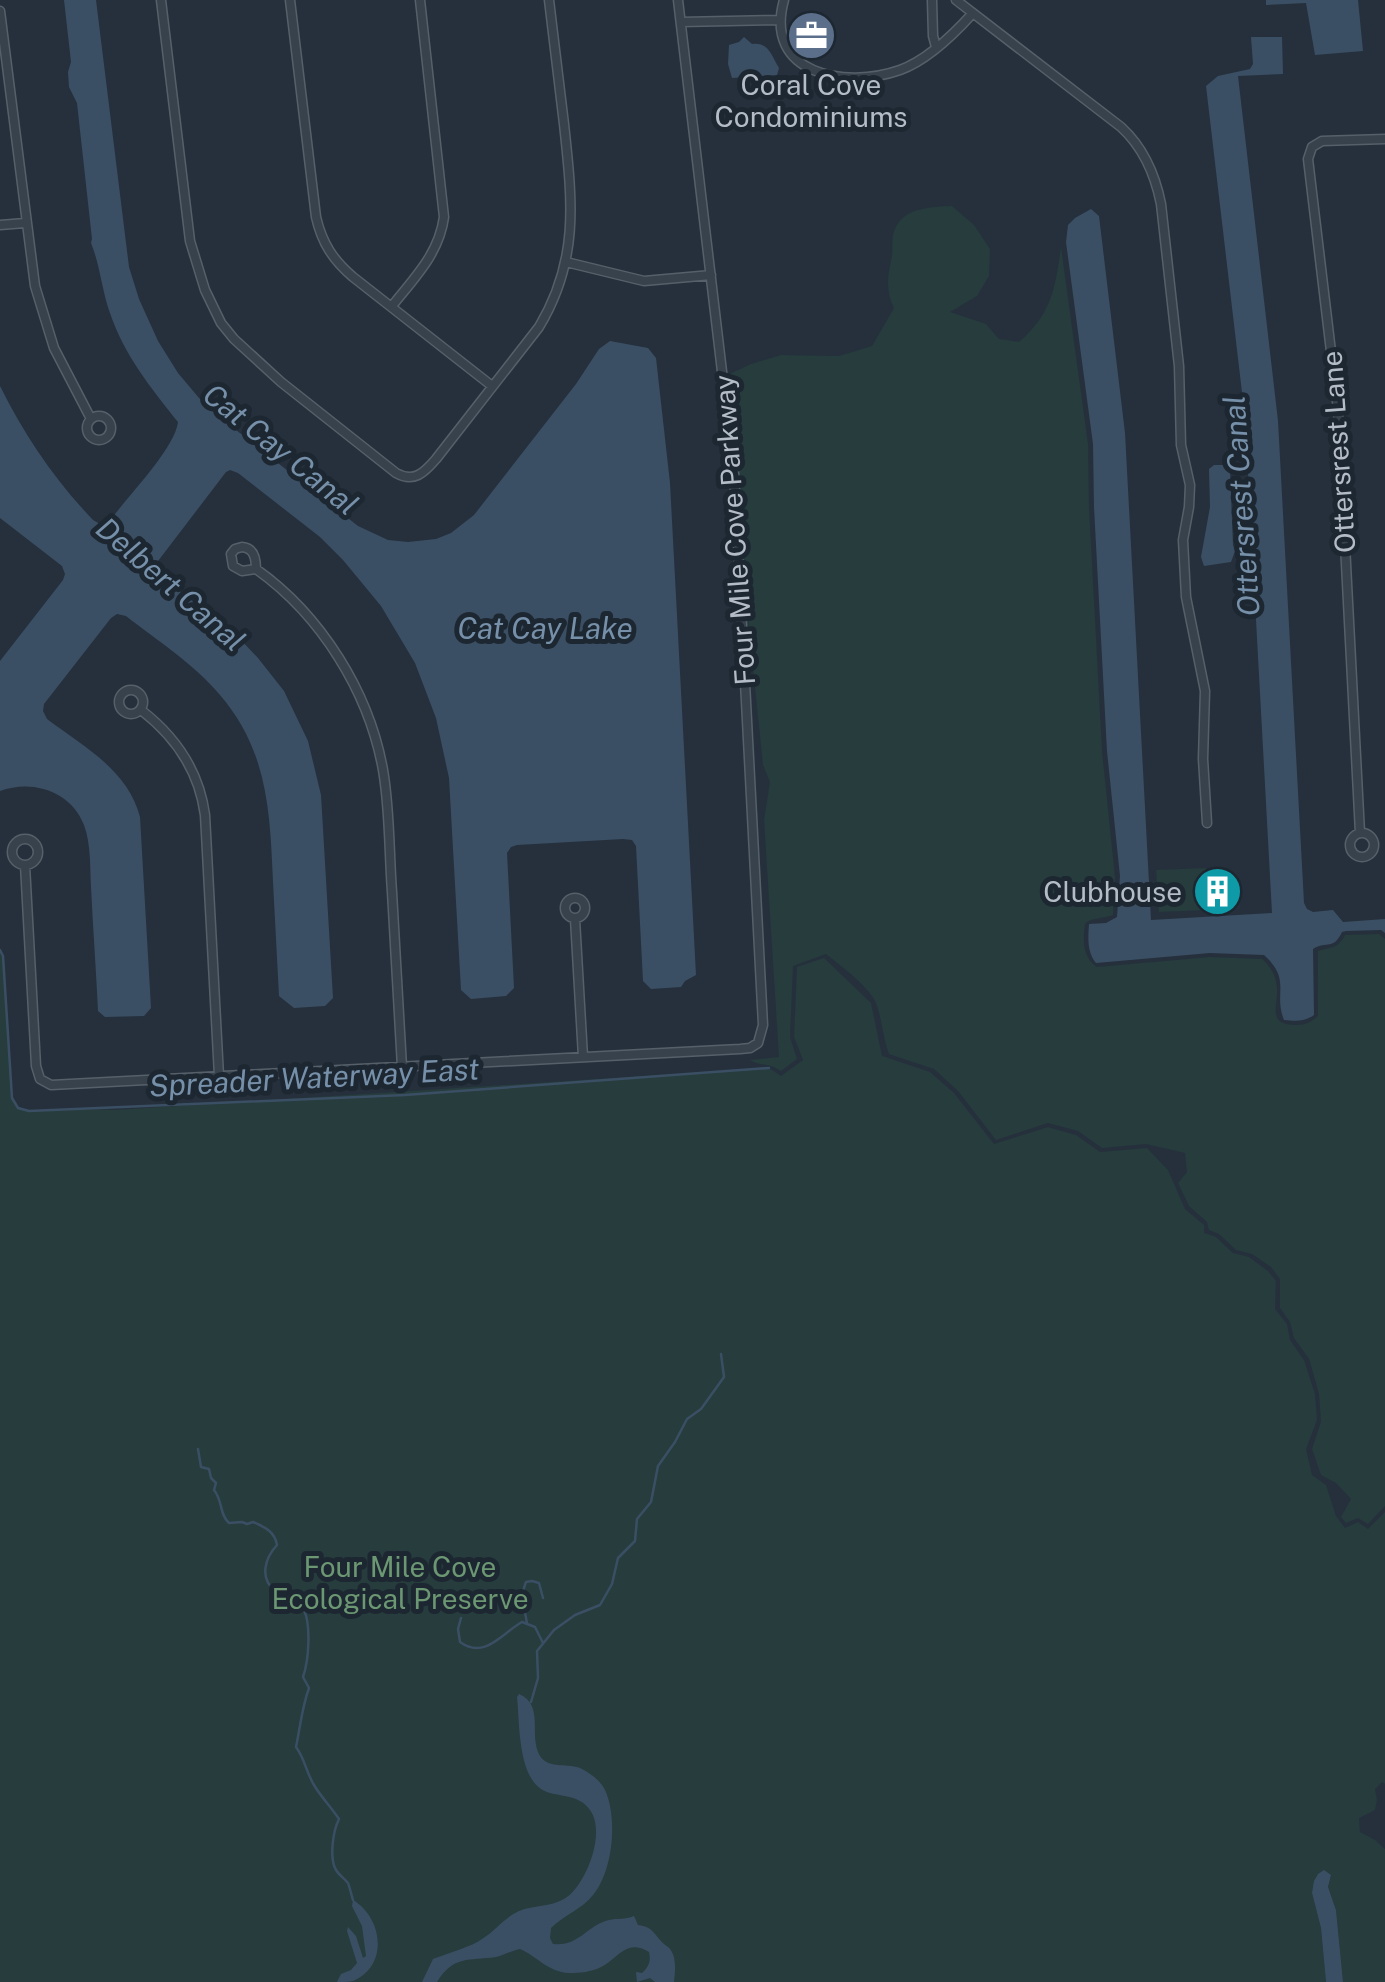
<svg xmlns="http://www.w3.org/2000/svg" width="1385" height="1982" viewBox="0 0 1385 1982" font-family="'Public Sans',sans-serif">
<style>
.green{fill:#263c3d}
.water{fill:#3b4f64}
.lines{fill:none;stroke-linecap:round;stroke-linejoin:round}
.stream{stroke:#3b4f64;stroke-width:2.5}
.minor-casing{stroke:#56606a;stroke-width:11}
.minor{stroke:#38424c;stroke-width:8}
.labels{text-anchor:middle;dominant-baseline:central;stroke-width:10;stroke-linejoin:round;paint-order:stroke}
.poi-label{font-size:28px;fill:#b4bdc7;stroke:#1d2731}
.street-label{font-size:28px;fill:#b4bdc7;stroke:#1d2731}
.park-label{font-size:28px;fill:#6c9773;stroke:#1d2731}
.water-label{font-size:30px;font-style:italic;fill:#7690a9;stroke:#1d2731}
</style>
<rect width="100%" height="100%" fill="#25303c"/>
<path class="green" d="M952,206L974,225L990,249L989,276L977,296L950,312L986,324L999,339L1019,342C1052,313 1055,289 1061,247L1088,444L1089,507L1102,751L1115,877L1113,915C1104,919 1090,917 1085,924C1083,941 1082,957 1097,967L1210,957L1262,959C1271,967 1276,975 1277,988C1278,1007 1267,1025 1296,1025C1306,1025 1311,1022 1318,1016V951C1331,947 1338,949 1345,935L1379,934L1385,939V1506L1368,1524L1358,1518L1346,1523L1341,1517L1351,1499L1336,1483L1321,1475L1312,1449L1321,1422L1319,1394L1309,1359L1294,1338L1290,1322L1280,1308V1279L1271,1267L1252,1254L1236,1250L1219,1234L1209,1230L1207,1222L1189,1206L1178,1183L1187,1172L1185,1153L1146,1144L1102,1148L1078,1131L1048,1123L996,1140L958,1091L934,1069L889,1054C883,1039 881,1011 874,999C863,982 842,967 826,954L793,966L790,1037L797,1059L781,1071C768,1062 761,1067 750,1060L779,1057L764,820L770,782L763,765L723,377L751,364L781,355L839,356L872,346L894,308C886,292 887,278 891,261C894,251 890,239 895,229C904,207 932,207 952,206Z
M1206,868L1208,910L1159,912L1156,870Z
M0,950L3,956L12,1098L18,1108C47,1115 83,1107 114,1110L769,1068L781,1076L803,1060L794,1037L797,967L824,958L871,1003L882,1056L930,1072L954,1093L994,1144L1048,1127L1076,1135L1100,1152L1147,1148L1168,1170L1185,1209L1204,1225V1233L1216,1237L1233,1253L1249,1257L1268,1271L1276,1281L1275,1309L1287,1324L1290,1340L1304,1360L1315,1394L1317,1420L1306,1449L1312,1475L1326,1485L1336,1516L1345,1528L1358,1522L1368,1529L1385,1512V1784L1382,1782L1375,1789L1377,1800L1375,1810L1359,1818L1360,1832L1375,1840L1385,1849V1982H1343L1336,1910L1328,1887L1331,1875L1312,1893L1321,1928L1326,1982H0Z"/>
<path class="water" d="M64,0H96L129,267L139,299L158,341L178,373L199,398L236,430L358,526L388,540L408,542L436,539L451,533L474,515L576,384L599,349L610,341L648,348L656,358L670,483L696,975L685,981L681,987L651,989L643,981L636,846L632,840L623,839L517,845L511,847L507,853L514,988L506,996L471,999L461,990L449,778L436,718L415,663L381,606L343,560L320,537L238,473L230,470L226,472L155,565L157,573L240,639L258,658L284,691L308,741L321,795L333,998L325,1006L294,1008L279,996C277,958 275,920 273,882C270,812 268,751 220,695C194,664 158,641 126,616L117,614L111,618L44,704L43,711L47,719C83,746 128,770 140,817L151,1008L144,1016L105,1017L98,1011C96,969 93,928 91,887C90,867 91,844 84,825C71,791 32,779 0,791V661L63,580L65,574L62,566L0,518V386C25,436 54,479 93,520L100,524L108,522L112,518C129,495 175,448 178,422C151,388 124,355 110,313C102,291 100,265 91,243L92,239L77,103L69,87L68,72L71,62Z
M1266,0H1358L1363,51L1315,55L1306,3L1266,5Z
M744,37L752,44C769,42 771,55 779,68L777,75L732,78L728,64L729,45L739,42Z
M1251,37H1282L1283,74L1238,76L1278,421L1304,903L1307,909L1313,912L1333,910L1343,922L1385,919V933L1381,930L1346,931L1342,932C1333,951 1327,940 1313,949L1314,1015C1304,1022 1296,1021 1284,1020C1273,993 1292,980 1264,955L1210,953L1096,963C1087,952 1088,938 1089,924L1106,923L1117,917L1120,876L1107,751L1094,507L1093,444L1066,242L1068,225L1075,218L1091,209L1099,216L1125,433L1151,920L1272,913L1245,418L1206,86L1218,76L1250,69L1253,64Z
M1214,465H1228L1230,469L1233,545L1235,551L1231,562L1204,566L1201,557L1210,507L1209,469Z
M519,1694C545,1705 528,1735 540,1756C549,1770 569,1762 582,1769C591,1774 601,1781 605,1790C618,1818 613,1871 593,1895C581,1910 564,1915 551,1928L550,1938L553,1944C579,1947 587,1925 609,1920C618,1918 625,1920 634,1916L638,1925C654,1927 654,1935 664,1944C666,1946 669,1947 670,1949C677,1958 675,1972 674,1982H655L650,1978L637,1982L636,1972L642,1973C649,1967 651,1961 649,1952C626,1938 619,1958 601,1967C592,1972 579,1973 569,1973C548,1972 538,1957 520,1949C511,1951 504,1955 496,1957C468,1961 454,1955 437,1982H422L433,1959C446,1954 473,1946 482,1939C495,1931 505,1917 519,1911C534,1905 550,1907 564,1899C585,1887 607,1833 590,1810C580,1796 566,1797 550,1793C517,1785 520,1724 517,1697Z
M1324,1870L1331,1875L1328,1887L1336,1910L1343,1982H1326L1321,1928L1312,1893L1314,1881L1318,1874Z
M353,1900C383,1918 389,1966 353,1981C351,1982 340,1982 337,1982L341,1974L351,1970L357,1963L347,1931L348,1927L356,1936L363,1958L366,1956L362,1926L352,1906Z"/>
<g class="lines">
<path class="stream" d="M0,950L3,956L12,1098L18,1108L29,1111L405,1095L769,1068
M198,1449L201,1467L209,1469L211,1478L216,1483L214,1490C223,1501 219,1514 229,1523L242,1522L247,1524L253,1522C265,1527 275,1532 277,1545C265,1558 259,1578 275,1591C277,1593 280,1594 282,1595C291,1601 293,1606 304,1610C311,1625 309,1660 303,1677L309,1688C302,1707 300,1728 296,1747C305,1759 306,1772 314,1785C321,1797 331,1807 339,1819C333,1831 329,1858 336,1870C339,1875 344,1878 348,1883C349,1885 352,1897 353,1900
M461,1618L458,1629L460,1642C485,1660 502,1633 522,1622L535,1627L543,1643
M527,1624C525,1605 518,1603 526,1582L532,1581L539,1583L543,1598
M531,1702L538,1678L537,1651L554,1630L575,1615L600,1605L612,1584L618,1558L635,1541L637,1519L651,1502L658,1466L675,1442L687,1419L701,1409L724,1377L721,1354"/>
<defs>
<path id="minor" d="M161,0L190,241L205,290L221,323L234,339L281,382L396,473C414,483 424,473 436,459L539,327C580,259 572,199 564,124C559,82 554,41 549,0
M290,0L316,217C322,243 333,260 353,277L492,386
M784,0C763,75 846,89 900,70C928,60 954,34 973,13
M932,0L933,36L936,47
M956,0L1121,127C1144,148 1155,174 1161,204L1179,366L1181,445L1190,485L1189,507L1183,540L1186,597L1205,691L1203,759L1207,823
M0,11L35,286L54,348L91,419
M681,22L780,20
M0,225L25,223
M566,262L644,281L711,275
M392,306C414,278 439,254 444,217L420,0
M87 428a12 12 0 1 1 24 0a12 12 0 1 1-24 0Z
M242,547C254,548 256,558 256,569L242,571L233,566L231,554L235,549Z
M256,569C321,615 369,692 383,770C390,810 389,852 392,892C395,950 399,1009 402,1067
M119 702a12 12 0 1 1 24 0a12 12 0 1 1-24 0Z
M141,710C176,737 199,770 205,815L219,1076
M1360,833L1338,410L1308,159L1312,147L1322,141L1385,139
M1350 845a12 12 0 1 1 24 0a12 12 0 1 1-24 0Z
M12 852a13 13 0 1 1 26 0a13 13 0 1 1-26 0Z
M25,865L36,1066L40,1079L51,1085L740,1049L750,1048L758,1043L763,1025L734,473L678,0
M565 908a10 10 0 1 1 20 0a10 10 0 1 1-20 0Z
M575,919L583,1057"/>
</defs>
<use href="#minor" class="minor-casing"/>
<use href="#minor" class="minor"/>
</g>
<defs>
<symbol id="office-disc" viewBox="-11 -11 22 22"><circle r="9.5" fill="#5c6f8a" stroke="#1d2731"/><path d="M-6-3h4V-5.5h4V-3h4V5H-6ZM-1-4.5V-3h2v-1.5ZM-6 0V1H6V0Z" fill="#fff"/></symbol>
<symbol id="building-disc" viewBox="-11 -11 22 22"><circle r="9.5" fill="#0f9aa8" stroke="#1d2731"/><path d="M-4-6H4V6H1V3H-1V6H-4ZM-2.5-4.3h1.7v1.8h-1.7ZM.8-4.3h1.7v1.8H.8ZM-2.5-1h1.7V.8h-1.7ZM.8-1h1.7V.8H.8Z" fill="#fff"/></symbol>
</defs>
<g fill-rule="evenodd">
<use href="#office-disc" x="784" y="8" width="55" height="55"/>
<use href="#building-disc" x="1190" y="864" width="55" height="55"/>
</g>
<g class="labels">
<g class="poi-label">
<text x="811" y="84">Coral Cove<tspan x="811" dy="32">Condominiums</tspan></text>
<text x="1182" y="891" text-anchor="end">Clubhouse</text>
</g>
<g class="street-label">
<text transform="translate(1338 452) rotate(-94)">Ottersrest Lane</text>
<text transform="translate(734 530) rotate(-94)">Four Mile Cove Parkway</text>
</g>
<g class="park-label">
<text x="400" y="1566">Four Mile Cove<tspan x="400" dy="32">Ecological Preserve</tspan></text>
</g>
<g class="water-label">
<text transform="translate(281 449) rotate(39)">Cat Cay Canal</text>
<text transform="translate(1241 506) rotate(-94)">Ottersrest Canal</text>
<text transform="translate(171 584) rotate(41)">Delbert Canal</text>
<text x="545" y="628">Cat Cay Lake</text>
<text transform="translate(314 1077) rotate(-3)">Spreader Waterway East</text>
</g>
</g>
</svg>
